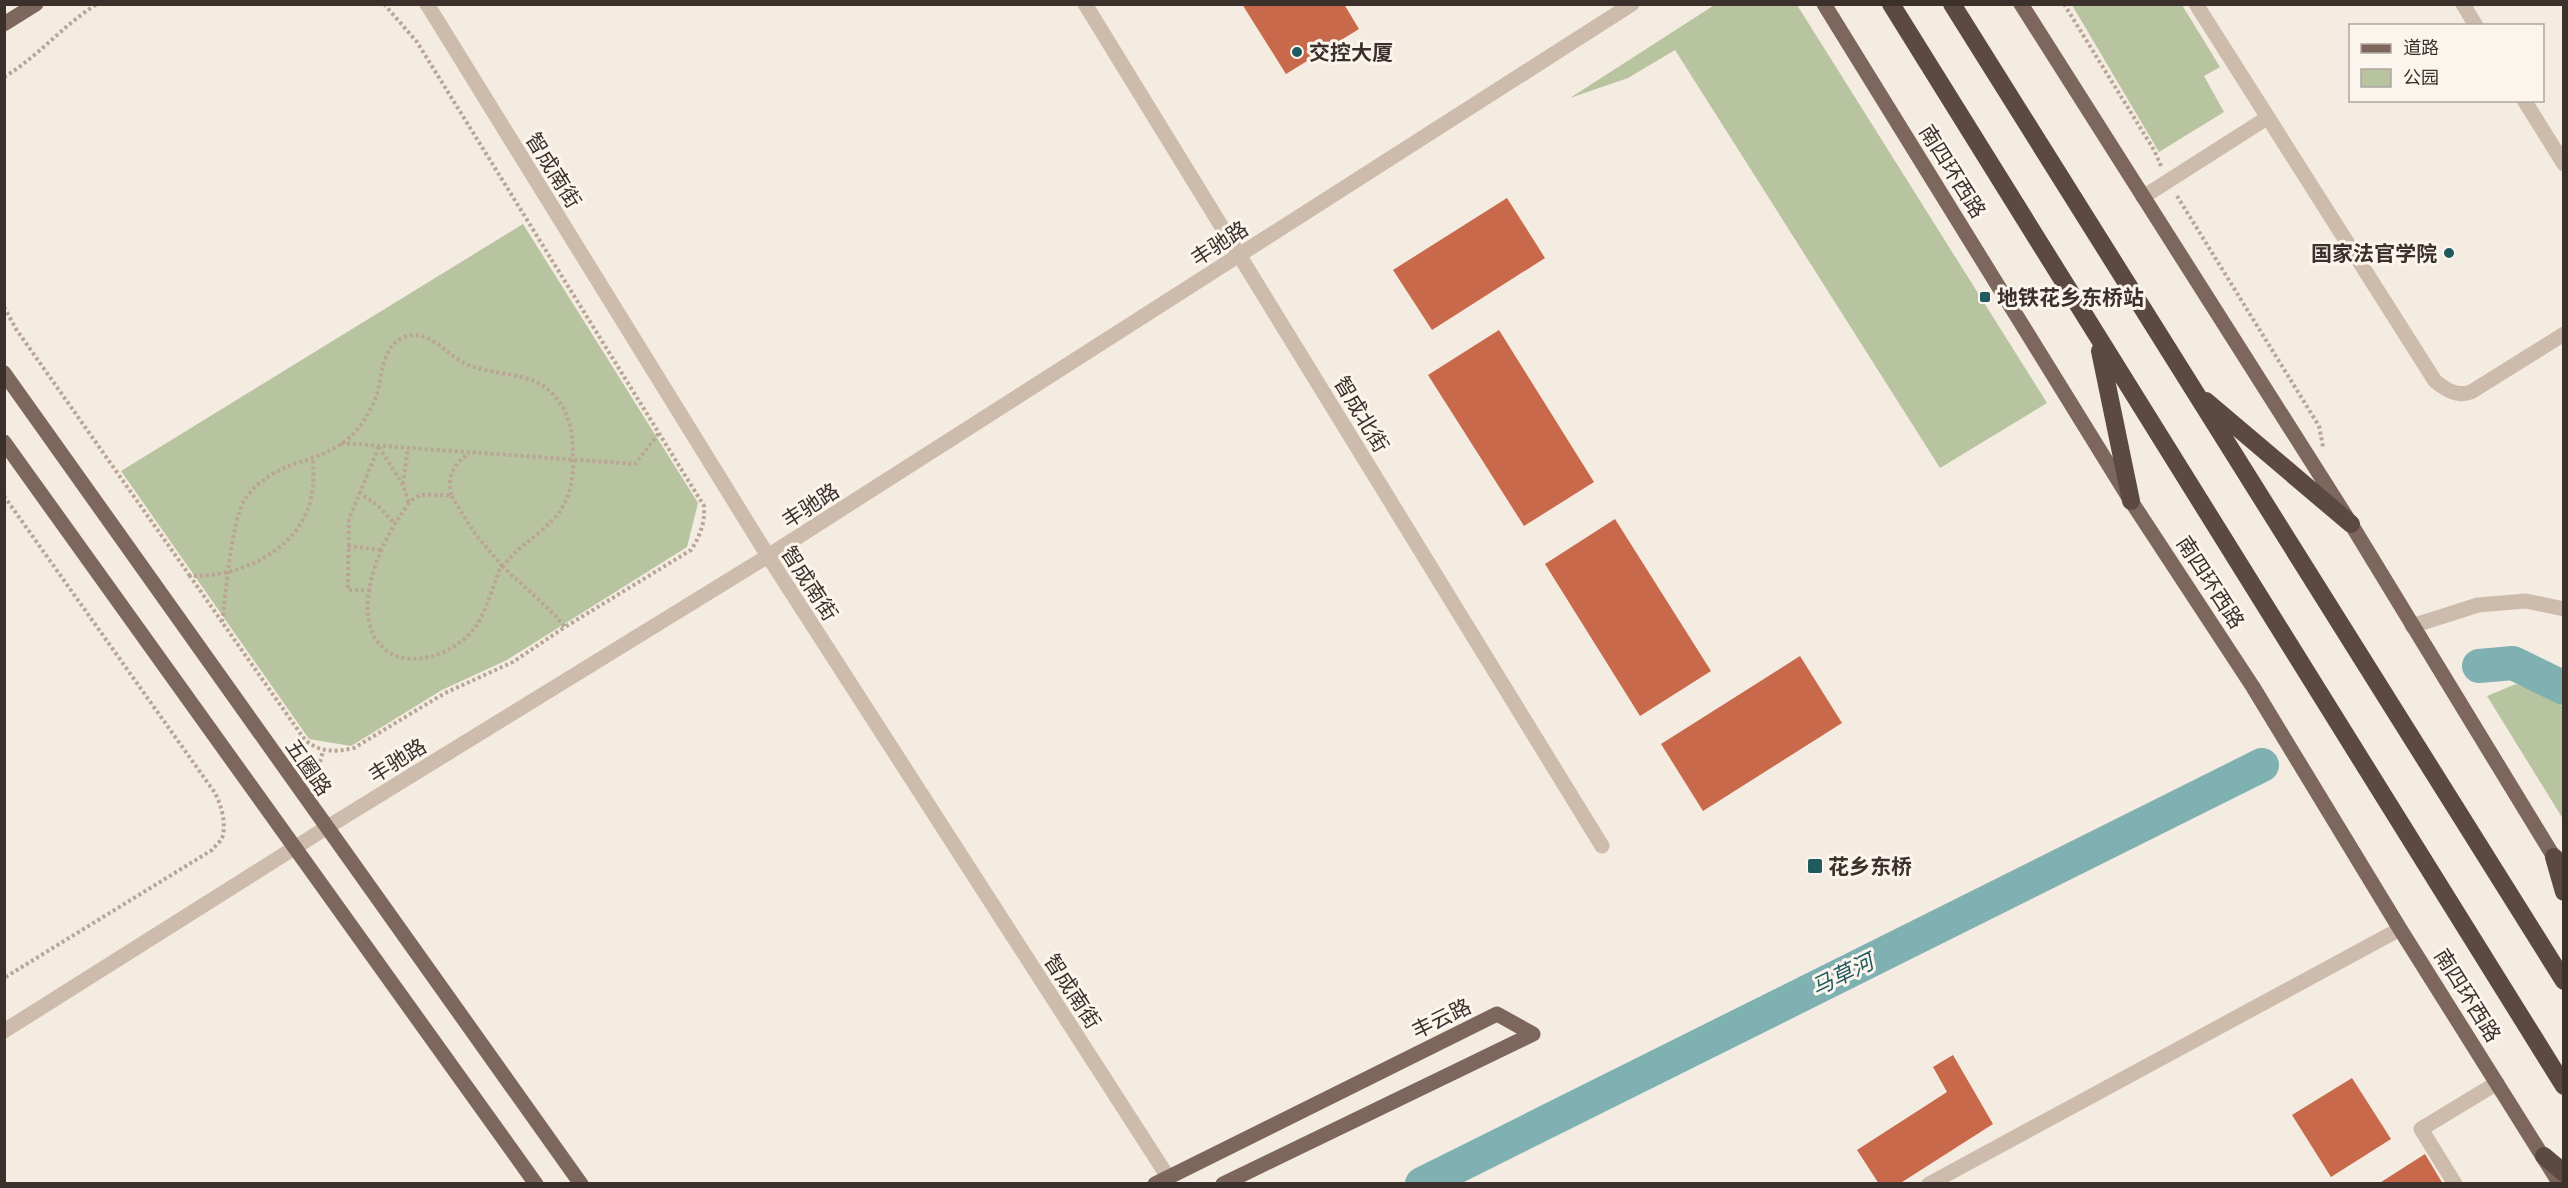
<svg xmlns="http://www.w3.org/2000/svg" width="2568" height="1188" viewBox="0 0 2568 1188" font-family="'Golos Text','Noto Sans SC',sans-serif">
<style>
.green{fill:#b8c4a0}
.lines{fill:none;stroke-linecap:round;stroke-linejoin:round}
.river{stroke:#7fb0b2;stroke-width:34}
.building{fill:#c8694b}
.path{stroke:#b9a596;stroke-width:4;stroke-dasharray:3 3;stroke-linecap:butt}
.minor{stroke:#cdbbac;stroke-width:15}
.major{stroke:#7d675c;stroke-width:15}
.highway{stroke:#5c4a42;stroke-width:18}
.poi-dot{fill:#1f5a5e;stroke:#fbf5ee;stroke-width:2}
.labels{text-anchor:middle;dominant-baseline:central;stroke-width:6;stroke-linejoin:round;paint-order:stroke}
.poi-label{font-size:21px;font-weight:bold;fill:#3b302b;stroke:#fbf5ee;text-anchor:start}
.street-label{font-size:21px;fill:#3b302b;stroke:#fbf5ee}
.water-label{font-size:22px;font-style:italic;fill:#1f5a5e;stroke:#fbf5ee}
</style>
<rect width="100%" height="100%" fill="#f4ebe1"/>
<path class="green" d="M1716,4L1797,5L2047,403L1940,468L1675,50L1628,78L1570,98Z
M2072,5H2182L2220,67L2204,76L2224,112L2159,152Z
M523,224L698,503L687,547L507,660L442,690L351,746L309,739L121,471Z
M2516,684L2555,697L2563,708V819L2487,696Z"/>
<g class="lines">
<path class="river" d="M2479,666L2513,663L2564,688
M1422,1184L2262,765"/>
</g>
<path class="building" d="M1242,4H1344L1359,29L1286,74Z
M1507,198L1545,258L1432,330L1393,270Z
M1499,330L1594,482L1524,526L1428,375Z
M1615,519L1711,671L1640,716L1545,564Z
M1800,656L1842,723L1703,811L1661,744Z
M1953,1055L1993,1124L1899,1184H1879L1857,1150L1947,1092L1933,1067Z
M2352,1078L2391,1139L2331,1177L2292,1115Z
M2425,1154L2443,1184H2378Z"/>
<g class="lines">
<path class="path" d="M384,4L417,42L704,506C705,523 700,536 691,550L565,627
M2064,4L2154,150L2162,168
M4,77C38,57 63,25 97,4
M2177,196L2319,426L2323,447
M4,307L16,329L190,576
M341,443L635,464L659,433
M379,447L403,485L409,503
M403,484L408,448
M359,492L378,506L395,524
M451,495C448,475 452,466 469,453
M4,496L215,793C221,804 227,825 222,838C220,842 215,846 212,850L4,978
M348,546L381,550
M502,566L554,614L565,627L513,662L445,693L354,748C335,752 321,753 305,740L222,622C226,593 231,524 244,501C255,483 274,471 294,464C318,457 345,447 360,426C367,417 373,405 377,394C383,374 381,349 402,338C428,326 446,355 466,364C490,374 520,373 540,384C559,395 570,416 572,437C575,477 574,504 541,531C525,544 511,554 499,571C492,589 487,609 476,626C456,655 402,675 377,641C353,607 380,545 400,516C405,509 410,499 419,496C427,493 442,496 451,495L473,531L502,566
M370,590H348L349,519L379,446
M222,622L190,576C236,577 290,555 308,509C314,493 314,475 313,458
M320,762L323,751"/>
<path class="minor" d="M427,4L768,556L1168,1177
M1085,4L1602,846
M2196,4L2435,381C2447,390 2456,397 2471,392L2564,334
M2463,4L2476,26
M2524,100L2564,164
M2143,197L2267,118
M2412,626L2478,605L2526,601L2564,609
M4,1031L326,828L768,556L1632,4
M1929,1184L2400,929
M2455,1184L2421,1129L2497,1083"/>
<path class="major" d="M1824,4L2131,501L2253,687L2400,929L2560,1184
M2021,4L2351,524L2560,867
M4,24L36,4
M4,373L581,1184
M4,442L536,1184
M1155,1184L1497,1014L1533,1034
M1223,1184L1533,1034"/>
<path class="highway" d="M1891,4L2564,1086
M1952,4L2564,981
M2100,351L2131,501
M2206,401L2351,524
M2554,857L2564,892
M2544,1156L2564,1173"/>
</g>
<g class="poi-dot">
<circle cx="1297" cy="52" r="6"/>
<circle cx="2449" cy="253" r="6"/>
<rect x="1979" y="291" width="12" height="12" rx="3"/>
<rect x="1807" y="858" width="16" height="16" rx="3"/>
</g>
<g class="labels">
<g class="poi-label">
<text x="1309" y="52">交控大厦</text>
<text x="2437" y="253" text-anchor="end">国家法官学院</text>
<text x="1997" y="297">地铁花乡东桥站</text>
<text x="1828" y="866">花乡东桥</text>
</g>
<g class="street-label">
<text transform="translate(554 170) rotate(58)">智成南街</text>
<text transform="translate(1953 171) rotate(58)">南四环西路</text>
<text transform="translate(1219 243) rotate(-33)">丰驰路</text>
<text transform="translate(1362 414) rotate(59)">智成北街</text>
<text transform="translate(810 505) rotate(-33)">丰驰路</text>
<text transform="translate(2211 582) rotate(57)">南四环西路</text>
<text transform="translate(810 583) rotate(57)">智成南街</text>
<text transform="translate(397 760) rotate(-32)">丰驰路</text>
<text transform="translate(309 767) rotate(55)">五圈路</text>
<text transform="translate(1073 991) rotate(57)">智成南街</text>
<text transform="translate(2468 995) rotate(58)">南四环西路</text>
<text transform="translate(1441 1018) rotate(-26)">丰云路</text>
</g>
<g class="water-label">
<text transform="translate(1842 974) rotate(-26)">马草河</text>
</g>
</g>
<rect width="2568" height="1188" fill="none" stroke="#3b302b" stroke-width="12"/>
<rect x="2349" y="24" width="195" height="78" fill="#fbf5ee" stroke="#aea6a0" stroke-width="1.5"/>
<rect x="2361" y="44" width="30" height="9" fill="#7d675c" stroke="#aea6a0" stroke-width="1.5"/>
<text x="2403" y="54" font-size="18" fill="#3b302b">道路</text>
<rect x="2361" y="69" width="30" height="18" fill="#b8c4a0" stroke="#aea6a0" stroke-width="1.5"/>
<text x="2403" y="84" font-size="18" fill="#3b302b">公园</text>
</svg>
